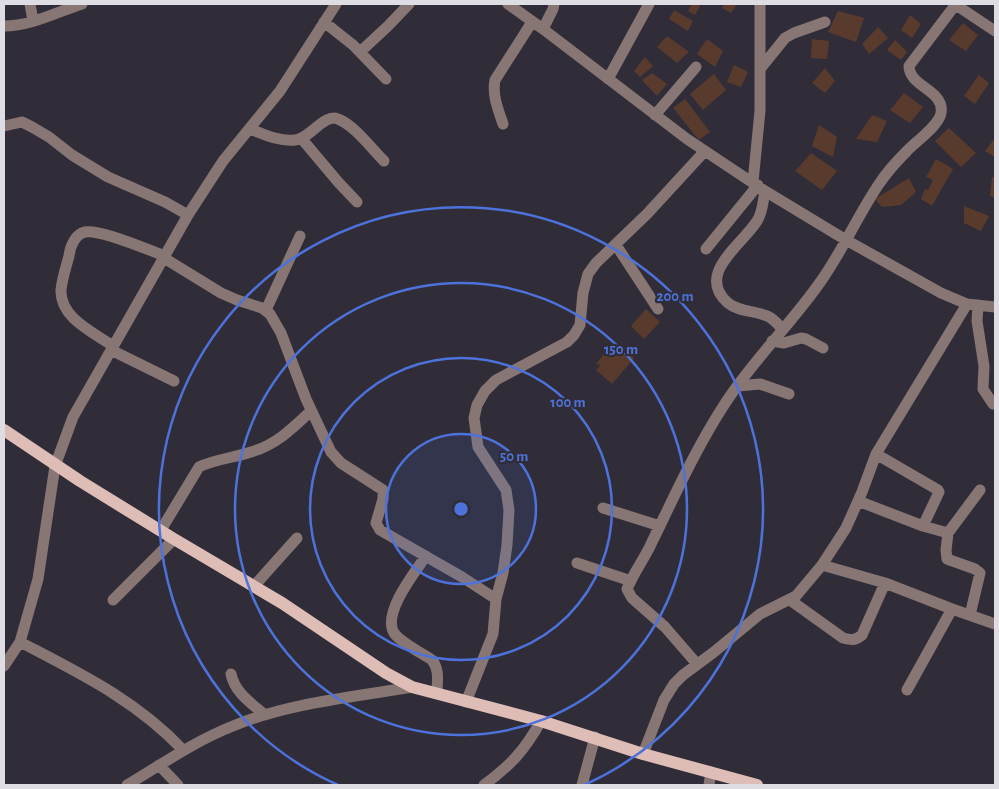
<svg xmlns="http://www.w3.org/2000/svg" width="999" height="789" viewBox="0 0 999 789" font-family="'Alegreya Sans',sans-serif">
<style>
.building{fill:#593b2e}
.lines{fill:none;stroke-linecap:round;stroke-linejoin:round}
.minor{stroke:#877673;stroke-width:11}
.major{stroke:#dfbdb7;stroke-width:12}
.ring{fill:none;stroke:#4e72db;stroke-width:2.5}
.centre{fill:#4e72db;stroke:#302d39;stroke-width:2.5}
.ring-label{font-size:15px;text-anchor:middle;font-weight:bold;fill:#4e72db;stroke:#302d39;stroke-width:4.5;stroke-linejoin:round;paint-order:stroke}
</style>
<rect width="100%" height="100%" fill="#302d39"/>
<path class="building" d="M692,4H701L695,15L688,11Z
M724,4H737L731,13L722,8Z
M674,10L693,21L688,31L669,19Z
M838,11L864,18L856,42L828,32Z
M910,15L921,24L912,38L901,30Z
M963,23L978,35L966,51L949,40Z
M878,27L888,38L869,54L862,44Z
M667,36L689,52L677,63L657,47Z
M707,39L723,51L715,67L697,54Z
M812,39L829,41L827,59L811,58Z
M895,40L907,52L901,60L887,50Z
M645,57L653,66L640,77L634,71Z
M734,65L748,72L741,87L727,82Z
M825,68L835,81L825,93L812,83Z
M652,73L667,84L657,96L642,80Z
M714,74L726,90L703,110L690,94Z
M979,75L989,83L975,104L964,96Z
M904,93L923,107L910,123L890,110Z
M685,99L710,132L699,140L673,108Z
M872,115L887,121L877,142L856,139Z
M819,125L837,137L833,157L812,146Z
M949,128L976,153L961,167L935,141Z
M995,138V157L985,151Z
M811,153L837,171L822,190L795,171Z
M936,159L953,169L932,206L921,199L925,189L928,190L933,180L926,177Z
M992,177L995,178V198L990,196Z
M909,178L916,192L901,205L882,207L875,199Z
M964,206L989,216L981,231L964,223Z
M646,309L660,322L644,339L631,326Z
M618,345L634,358L612,384L596,370L601,365L596,364L605,353L609,356Z"/>
<g class="lines">
<path class="minor" d="M30,4L33,21
M508,4L543,29L687,139L765,191L846,240L941,293L967,304L995,307
M956,5L995,31
M324,22L353,45L386,79
M4,26C31,26 57,12 82,4
M543,29L553,9L554,4
M360,52L388,26L409,4
M760,69L785,38L794,33L825,22
M608,79L649,4
M655,115L696,67
M503,124C498,109 492,95 495,80L532,22
M4,126L22,122L32,127L49,137L72,155L108,177L165,202L188,215
M250,129C263,134 280,142 295,140C310,139 324,113 338,119C354,125 371,148 384,161
M301,138L339,183L357,202
M753,182L760,111V4
M765,191C763,200 763,212 757,221C742,245 695,274 728,303C740,313 758,310 771,318C775,321 779,325 782,329
M616,245L658,309
M706,249L758,185
M164,258L221,293L237,300L262,308L270,314L281,333L306,399L331,452L341,463L383,490V499L376,523L380,530L462,577L496,599
M978,305L977,321L984,366L983,389L993,404
M266,310L300,236
M772,341L784,343L801,338L806,339L823,348
M113,346C93,332 60,318 61,290C62,279 66,267 69,256C70,247 75,234 85,232C101,229 148,250 165,256
M111,350L174,381
M738,386L760,384L789,394
M876,454L938,490L939,492L923,526
M858,501L923,526L948,533L946,550L947,559L975,569L980,573L970,615
M603,508L660,526
M161,530L199,467C215,459 234,458 251,452C276,445 293,428 311,411
M948,533L980,490
M426,556C415,572 382,613 394,633C401,643 422,653 432,660C440,670 437,681 437,693
M577,563L631,581
M822,565L885,583L952,609L995,624
M254,586L297,538
M113,600L174,539
M790,600L843,638C851,640 855,641 862,635L885,583
M697,664L665,627L632,598L627,589C634,572 645,558 652,542C675,495 697,446 726,402C754,359 792,323 821,281C843,250 858,215 879,184C887,172 896,162 906,152C915,142 939,126 941,113C945,90 909,87 909,66L956,4
M4,666L20,642
M231,674C235,693 251,703 265,715
M907,690L952,609
M466,702L493,634L496,599L503,573L507,545L509,510L506,490L478,447L474,418L477,405L485,391L496,380L567,342L574,335L580,325L583,293L588,274L596,263L647,214L704,152
M183,750C136,700 79,673 20,642L38,579L55,466L73,417L188,215L223,161L280,91L336,4
M643,754L664,700L674,684L683,675L714,652L760,614L796,596L822,565L846,528L862,492L876,454L967,304
M159,765L178,785
M127,785C162,764 195,741 233,726C287,703 355,697 412,687
M484,785C511,765 524,751 541,721
M582,785L595,737
M709,785L711,772"/>
<path class="major" d="M4,430L80,481L174,539L282,603L386,673L412,687L541,721L643,754L757,785"/>
</g>
<circle cx="461" cy="509" r="75" fill="#4e72db" fill-opacity=".12"/>
<g class="ring">
<circle cx="461" cy="509" r="75"/>
<circle cx="461" cy="509" r="151"/>
<circle cx="461" cy="509" r="226"/>
<path d="M338 785A302 302 0 1 1 584 785"/>
</g>
<circle cx="461" cy="509" r="8" class="centre"/>
<g class="ring-label">
<text x="675" y="301">200 m</text>
<text x="621" y="354">150 m</text>
<text x="568" y="407">100 m</text>
<text x="514" y="461">50 m</text>
</g>
<rect width="999" height="789" fill="none" stroke="#dfdde4" stroke-width="10"/>
</svg>
